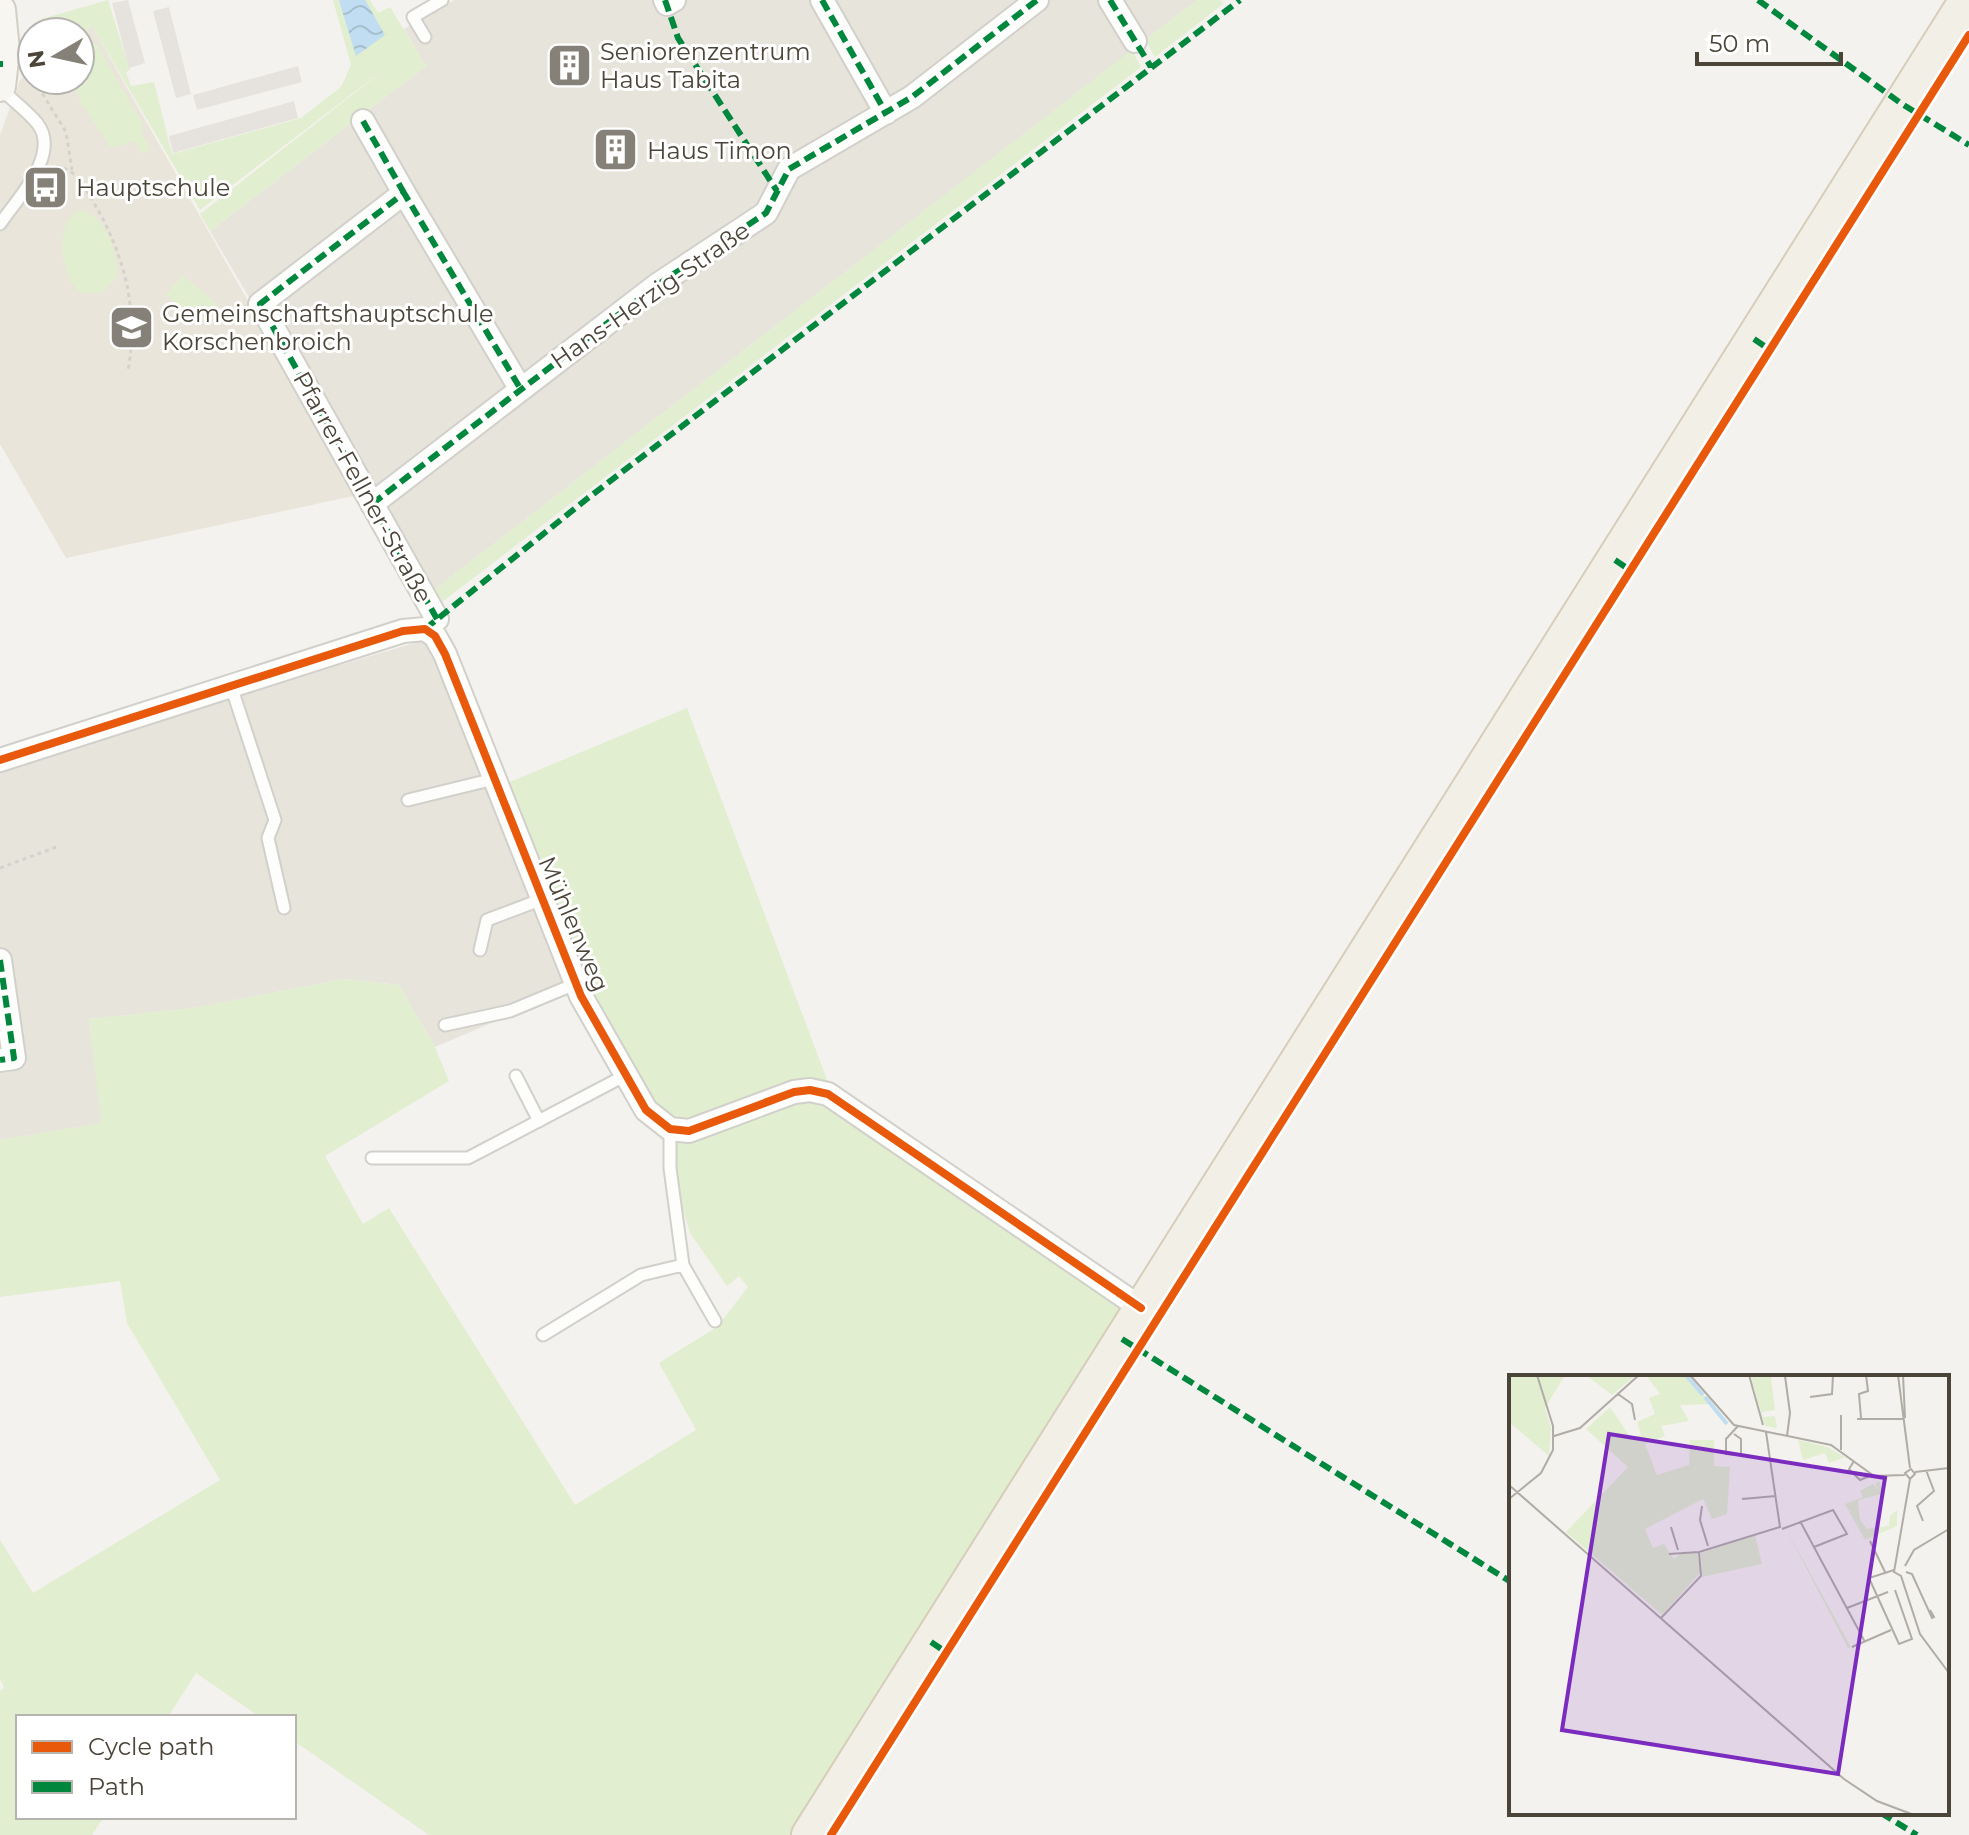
<svg xmlns="http://www.w3.org/2000/svg" width="1969" height="1835" viewBox="0 0 1969 1835" font-family="Montserrat,sans-serif">
<style>
.residential{fill:#e7e4dc}
.education{fill:#eae5da}
.green{fill:#e1eecf}
.parking{fill:#e6e3df}
.water{fill:url(#water-waves)}
.lines{fill:none;stroke-linecap:round;stroke-linejoin:round}
.lane-casing{stroke:#d2d0cb;stroke-width:15}
.street-casing{stroke:#d2d0cb;stroke-width:26}
.secondary-casing{stroke:#d3cfc5;stroke-width:34}
.primary-casing{stroke:#d6cebb;stroke-width:38}
.path{stroke:#d3d2cc;stroke-width:3;stroke-dasharray:4 4;stroke-linecap:butt}
.lane{stroke:#fdfdfc;stroke-width:11}
.street{stroke:#fdfdfc;stroke-width:22}
.secondary{stroke:#f7f6f1;stroke-width:30}
.primary{stroke:#f2efe6;stroke-width:34}
.quiet{stroke:#00873e;stroke-width:6;stroke-dasharray:12 6;stroke-linecap:butt}
.cycleway-casing{stroke:#fff;stroke-width:13}
.cycleway{stroke:#e8590c;stroke-width:8}
.labels{text-anchor:middle;dominant-baseline:central;stroke-width:6;stroke-linejoin:round;paint-order:stroke}
.poi-label{font-size:24px;fill:#4b4439;stroke:#fff;text-anchor:start}
.street-label{font-size:24px;fill:#4b4439;stroke:#fff}
.inset-river{fill:none;stroke:#c0ddf1;stroke-width:4}
.inset-road{fill:none;stroke:#b0aca6;stroke-width:2}
.view{fill:#7b2cbf;fill-opacity:0.15;stroke:#7b2cbf;stroke-width:4}
.inset-edge{fill:none;stroke:#4b4439;stroke-width:4}
</style>
<defs>
<pattern id="water-waves" width="16" height="10" patternUnits="userSpaceOnUse" patternTransform="scale(2)"><rect width="16" height="10" fill="#c0ddf1"/><path d="M0 5q4-4 8 0t8 0" fill="none" stroke="#a6bfcf"/></pattern>
</defs>
<rect width="100%" height="100%" fill="#f4f2ee"/>
<path class="residential" d="M454,0H1197L434,590L262,290L250,299L210,231L426,66L404,29Z
M428,639L567,991L435,1047L399,985L344,979L193,1008L89,1019L102,1123L0,1140V773L192,709Z"/>
<path class="education" d="M92,26L358,495L66,558L0,444V135L20,80L32,71V80H80V34Z"/>
<path class="green" d="M108,0L130,70L126,72L131,86L154,82L172,154L301,118L341,87L351,65L333,0H370L378,13L390,7L426,66L210,231L200,214L398,59L200,210L92,26L80,34L36,32L38,20Z
M1197,0H1221L1223,4L1155,57L1145,40Z
M96,43L142,123V135L151,148L142,154L135,141L111,148L80,101L73,80H80V52Z
M1132,50L1141,67L442,602L434,590Z
M77,211C104,209 118,254 118,276L101,293H81C60,278 54,226 77,211Z
M182,275L217,304L202,324L166,295Z
M687,708L829,1085L705,1118H678L653,1104L579,978L505,784Z
M344,979L399,985L435,1047L449,1081L325,1156L363,1224L389,1208L575,1505L696,1430L659,1363L717,1327L748,1287L739,1276L727,1286L690,1233L679,1197L676,1144L681,1139L783,1099H818L1123,1306L791,1835H429L294,1741V1717H260L196,1673L168,1717H18V1817H104L92,1835H0V1691L4,1687L0,1679V1540L33,1593L220,1480L127,1323L120,1281L0,1297V1140L101,1123L89,1019L193,1008Z"/>
<path class="parking" d="M128,0L145,63L129,68L112,3Z
M169,7L191,94L176,98L153,11Z
M298,66L302,82L197,110L193,95Z
M294,101L298,118L173,153L169,136Z"/>
<path class="water" d="M339,0H365L385,35L356,56Z"/>
<g class="lines">
<defs>
<path id="lane" d="M425,37L413,17L442,0
M0,88C12,100 27,111 37,123C62,154 16,200 0,224
M231,686L275,820L268,838L284,908
M408,800L494,779
M480,950L487,920L540,900
M445,1025L510,1011L575,984
M516,1076L539,1121
M670,1129V1168L683,1265L715,1321
M372,1158H468L626,1075
M543,1335L641,1275L683,1265"/>
<path id="street" d="M665,0L667,4L674,0
M822,0L886,113
M1110,0L1135,41
M363,121L404,193
M372,504L657,285L766,213L789,169L912,97L1037,0
M437,619L260,304L404,193L520,388
M0,760L403,631L425,629L435,636L445,654L581,996L646,1110L670,1129L689,1131L794,1092L810,1090L828,1094L1141,1308
M0,960L14,1058L0,1060"/>
<path id="secondary" d="M0,10L4,51L0,86"/>
<path id="primary" d="M809,1835L1967,0"/>
</defs>
<use href="#lane" class="lane-casing"/>
<use href="#street" class="street-casing"/>
<use href="#secondary" class="secondary-casing"/>
<use href="#primary" class="primary-casing"/>
<path class="path" d="M34,80L66,132L72,170
M56,166C75,169 82,183 91,198C124,252 139,308 128,371
M0,868L59,846"/>
<use href="#lane" class="lane"/>
<use href="#street" class="street"/>
<use href="#secondary" class="secondary"/>
<use href="#primary" class="primary"/>
<path class="quiet" d="M665,0L678,38L777,191
M822,0L886,113
M1110,0L1151,67
M1758,0L1902,104L1969,145
M0,64H3
M363,121L404,193
M1754,339L1770,350
M372,504L657,285L766,213L789,169L912,97L1037,0
M1615,560L1630,570
M437,619L260,304L404,193L520,388
M425,629L588,498L1240,0
M0,960L14,1058L0,1060
M1122,1339L1511,1582
M931,1642L946,1652
M1881,1813L1917,1835"/>
<defs>
<path id="cycleway" d="M0,760L403,631L425,629L435,636L445,654L581,996L646,1110L670,1129L689,1131L794,1092L810,1090L828,1094L1141,1308
M831,1835L1969,35"/>
</defs>
<use href="#cycleway" class="cycleway-casing"/>
<use href="#cycleway" class="cycleway"/>
</g>
<defs>
<symbol id="building-square" viewBox="-11 -11 22 22"><rect x="-9" y="-9" width="18" height="18" rx="4" fill="#868178" stroke="#fff"/><path d="M-4-6H4V6H1V3H-1V6H-4ZM-2.5-4.3h1.7v1.8h-1.7ZM.8-4.3h1.7v1.8H.8ZM-2.5-1h1.7V.8h-1.7ZM.8-1h1.7V.8H.8Z" fill="#fff"/></symbol>
<symbol id="bus-square" viewBox="-11 -11 22 22"><rect x="-9" y="-9" width="18" height="18" rx="4" fill="#868178" stroke="#fff"/><path d="M-5-6H5V4H4V6H2V4H-2V6H-4V4H-5ZM-3.5-4V0h7V-4ZM-3.5 1.2v1.5H-2V1.2ZM2 1.2v1.5H3.5V1.2Z" fill="#fff"/></symbol>
<symbol id="school-square" viewBox="-11 -11 22 22"><rect x="-9" y="-9" width="18" height="18" rx="4" fill="#868178" stroke="#fff"/><path d="M0-5L7-2L0 1L-7-2ZM-4 1L0 2.5L4 1V4Q0 6-4 4Z" fill="#fff"/></symbol>
</defs>
<g fill-rule="evenodd">
<use href="#building-square" x="544" y="40" width="51" height="51"/>
<use href="#building-square" x="590" y="124" width="51" height="51"/>
<use href="#bus-square" x="20" y="162" width="51" height="51"/>
<use href="#school-square" x="106" y="302" width="51" height="51"/>
</g>
<g class="labels">
<g class="poi-label">
<text x="600" y="51">Seniorenzentrum<tspan x="600" dy="28">Haus Tabita</tspan></text>
<text x="647" y="150">Haus Timon</text>
<text x="76" y="187">Hauptschule</text>
<text x="162" y="313">Gemeinschaftshauptschule<tspan x="162" dy="28">Korschenbroich</tspan></text>
</g>
<g class="street-label">
<text transform="translate(650 295) rotate(-35)">Hans-Herzig-Straße</text>
<text transform="translate(363 487) rotate(61)">Pfarrer-Fellner-Straße</text>
<text transform="translate(574 924) rotate(67)">Mühlenweg</text>
</g>
</g>
<g transform="translate(1509 1375)">
<rect width="440" height="440" fill="#f4f2ee"/>
<path d="M77,0H127L103,20ZM137,0H175L204,29L171,30L180,46L152,51L156,61L136,69L148,100L180,90L181,65H205V91L221,92L218,139L203,144L194,124L136,154L144,173L155,169L165,184L174,177H188L192,197L153,240L57,157L119,92L77,54L101,32L122,63L132,60L128,47L146,39L140,23L151,19ZM252,0L262,2L266,35L253,37L254,42L266,41L268,53L256,51L242,2ZM289,65L318,72L336,82L320,88L316,78L294,85ZM371,107L373,119L349,125L351,145L358,154L380,151L381,141L388,135V151L356,165L336,129L354,122L351,116L364,109L370,116L366,108ZM277,154L342,272L339,273ZM246,160L253,189L193,202L192,178Z" fill="#e1eecf"/>
<path d="M0,0H56L36,33L42,53L40,81L0,47Z" fill="#e1eecf"/>
<path class="inset-river" d="M177,0L194,20M196,22L218,49"/>
<path class="inset-road" d="M181,0L225,50L322,70L365,101L396,100M240,0L254,50M389,0L401,93M394,0L396,43M276,1L281,38L278,61M109,19L123,29L126,45M301,22L323,19L324,0M332,40V75M352,43L350,19L359,16L357,0M348,44H395M225,59L232,64V80L217,79V64L229,51M45,61L71,53L130,0M345,86L340,94L351,105L363,100M406,97L440,93M401,104L396,98L402,94L406,99L401,104L385,197L392,201L411,259L440,298M0,110L335,404L368,426L405,440M0,124L32,98L44,75V51L28,0M233,124L267,121M193,131L191,145L199,171M291,146L356,267M414,146L408,131L425,116L417,95M162,152L169,175M273,154L324,135L338,159L305,172M361,166L376,197M190,177L271,152L257,57M160,179L190,177M396,191L405,175L440,154M385,195L360,203L390,269L403,264L386,215M397,197L403,199L423,243L425,242L421,235M338,233L379,217M152,243L192,201L190,177M343,272L382,255"/>
<path class="view" d="M100,59L376,103L329,399L53,355Z"/>
<rect width="440" height="440" class="inset-edge"/>
</g>
<rect x="16" y="1715" width="280" height="104" fill="#ffffff" stroke="#b7b4b0" stroke-width="2"/>
<rect x="32" y="1741" width="40" height="12" fill="#e8590c" stroke="#b7b4b0" stroke-width="2"/>
<text x="88" y="1755" font-size="24" fill="#4b4439">Cycle path</text>
<rect x="32" y="1781" width="40" height="12" fill="#00873e" stroke="#b7b4b0" stroke-width="2"/>
<text x="88" y="1795" font-size="24" fill="#4b4439">Path</text>
<g transform="translate(56 56) rotate(261)"><circle r="38" fill="#ffffff" stroke="#b7b4b0" stroke-width="2"/>
<path d="M0-6L14 30L0 20L-14 30Z" fill="#868178"/>
<text y="-12" font-size="22" font-weight="bold" text-anchor="middle" fill="#4b4439">N</text>
</g>
<path d="M1697 52v12h144v-12" fill="none" stroke="#4b4439" stroke-width="4"/>
<text x="1709" y="52" font-size="24" fill="#4b4439" stroke="#ffffff" stroke-width="6" paint-order="stroke">50 m</text>
</svg>
